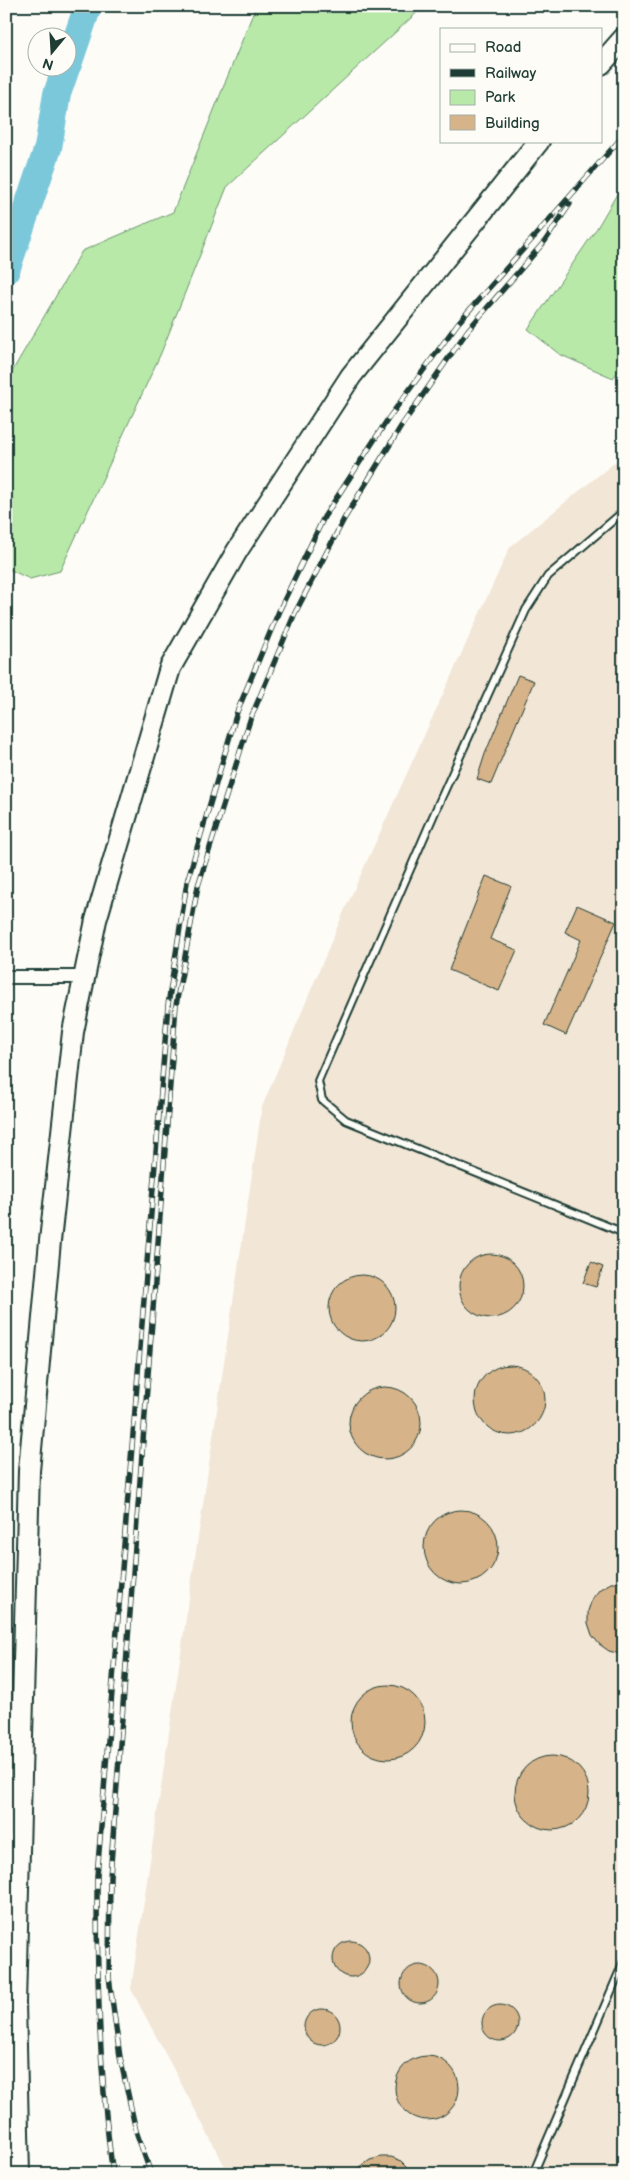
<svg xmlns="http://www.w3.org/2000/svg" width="630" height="2180" viewBox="0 0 630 2180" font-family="'Balsamiq Sans',sans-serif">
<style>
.built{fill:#f2e6d6}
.green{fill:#b8e9a9;stroke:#6c936e}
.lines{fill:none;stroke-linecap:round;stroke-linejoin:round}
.river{stroke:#7cc8db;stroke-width:28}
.building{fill:#d7b389;stroke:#1f3d34}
.service-casing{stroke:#1f3d34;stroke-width:10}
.minor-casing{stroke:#1f3d34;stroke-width:16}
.primary-casing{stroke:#1f3d34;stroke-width:24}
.service{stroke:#fdfcf7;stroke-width:6}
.minor{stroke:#fdfcf7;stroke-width:12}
.primary{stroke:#fdfcf7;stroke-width:20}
.rail-casing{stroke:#1f3d34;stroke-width:5.5}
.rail{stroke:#fdfcf7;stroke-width:4;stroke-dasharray:11;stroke-linecap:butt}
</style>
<rect width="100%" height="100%" fill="#fdfcf7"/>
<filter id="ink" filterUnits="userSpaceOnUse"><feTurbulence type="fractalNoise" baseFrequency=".02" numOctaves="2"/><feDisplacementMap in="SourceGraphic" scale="10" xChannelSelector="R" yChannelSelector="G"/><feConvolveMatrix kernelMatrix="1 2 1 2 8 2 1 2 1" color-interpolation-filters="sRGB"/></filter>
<g filter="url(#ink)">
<path class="built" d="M624,455V2174H229L131,1989L262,1107L342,916L510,547Z"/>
<path class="green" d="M256,6H424L227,187L161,353L60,571L30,579L6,568V382L82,251L173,212Z
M624,182V364L613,378L559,354L528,329L597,228Z"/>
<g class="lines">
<path class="river" d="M68,64L88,6
M6,270L48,148L57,94L66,68"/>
</g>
<path class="building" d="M518,675L534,681L491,784L477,779L485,754Z
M486,876L511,886L490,939L517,950L499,991L449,970Z
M577,905L616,922L566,1035L544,1025L581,940L565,932Z
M459 1286a32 32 0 1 1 64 0a32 32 0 1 1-64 0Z
M591,1262L603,1267L596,1287L583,1283Z
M329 1308a33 33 0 1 1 66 0a33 33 0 1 1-66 0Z
M475 1400a35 35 0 1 1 70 0a35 35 0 1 1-70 0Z
M349 1423a36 36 0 1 1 72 0a36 36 0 1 1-72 0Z
M424 1547a37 37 0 1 1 74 0a37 37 0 1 1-74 0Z
M624,1580V1655L609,1651L599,1644L592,1635L588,1623V1611L592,1599L600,1589L611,1583Z
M351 1722a37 37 0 1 1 74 0a37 37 0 1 1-74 0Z
M515 1793a37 37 0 1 1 74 0a37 37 0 1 1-74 0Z
M333 1959a18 18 0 1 1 36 0a18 18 0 1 1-36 0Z
M401 1984a19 19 0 1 1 38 0a19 19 0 1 1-38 0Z
M482 2023a18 18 0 1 1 36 0a18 18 0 1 1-36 0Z
M304 2027a18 18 0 1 1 36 0a18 18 0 1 1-36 0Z
M395 2088a32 32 0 1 1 64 0a32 32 0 1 1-64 0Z
M381,2157H391L402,2161L415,2174H350L370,2160Z"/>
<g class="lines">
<defs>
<path id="service" d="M624,511L548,576L526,610L438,805L318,1081L322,1100L346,1120L624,1233
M533,2174L624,1961"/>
<path id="minor" d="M6,977H84"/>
<path id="primary" d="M601,64L624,38
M19,2174L15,2003L29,1471L50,1241L73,1032L96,920L170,668L237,551L351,376L539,141"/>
</defs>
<use href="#service" class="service-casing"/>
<use href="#minor" class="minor-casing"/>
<use href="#primary" class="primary-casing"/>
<use href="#service" class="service"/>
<use href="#minor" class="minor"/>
<use href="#primary" class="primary"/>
<defs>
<path id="rail" d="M113,2174C99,2076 97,1975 97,1876L168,1005L187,882L237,712L279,611L324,517L388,419L458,323L624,135
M151,2174L136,2131L120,2057L109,1977L110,1877L176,1005L198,886L250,720L295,613L344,519L402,425L468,330L545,241L570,204"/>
</defs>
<use href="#rail" class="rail-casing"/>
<use href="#rail" class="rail"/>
</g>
</g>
<rect width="630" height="2180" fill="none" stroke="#fdfcf7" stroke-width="25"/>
<rect x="12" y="12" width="605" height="2155" fill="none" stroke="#1f3d34" stroke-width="2" filter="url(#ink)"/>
<rect x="440" y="28" width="162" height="115" fill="#fdfcf7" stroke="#a4b0a9"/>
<rect x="450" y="44" width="25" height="8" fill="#fdfcf7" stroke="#a4b0a9"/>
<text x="485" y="52" font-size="15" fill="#1f3d34">Road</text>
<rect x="450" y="69" width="25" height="8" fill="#1f3d34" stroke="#a4b0a9"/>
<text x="485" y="78" font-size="15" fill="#1f3d34">Railway</text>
<rect x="450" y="90" width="25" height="15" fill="#b8e9a9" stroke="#a4b0a9"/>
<text x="485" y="102" font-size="15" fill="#1f3d34">Park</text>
<rect x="450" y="115" width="25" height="15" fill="#d7b389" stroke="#a4b0a9"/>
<text x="485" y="128" font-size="15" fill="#1f3d34">Building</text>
<g transform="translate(52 52) rotate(198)"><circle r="24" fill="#fdfcf7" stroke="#a4b0a9"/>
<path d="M0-4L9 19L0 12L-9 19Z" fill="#1f3d34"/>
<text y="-8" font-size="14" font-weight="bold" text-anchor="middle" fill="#1f3d34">N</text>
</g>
</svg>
